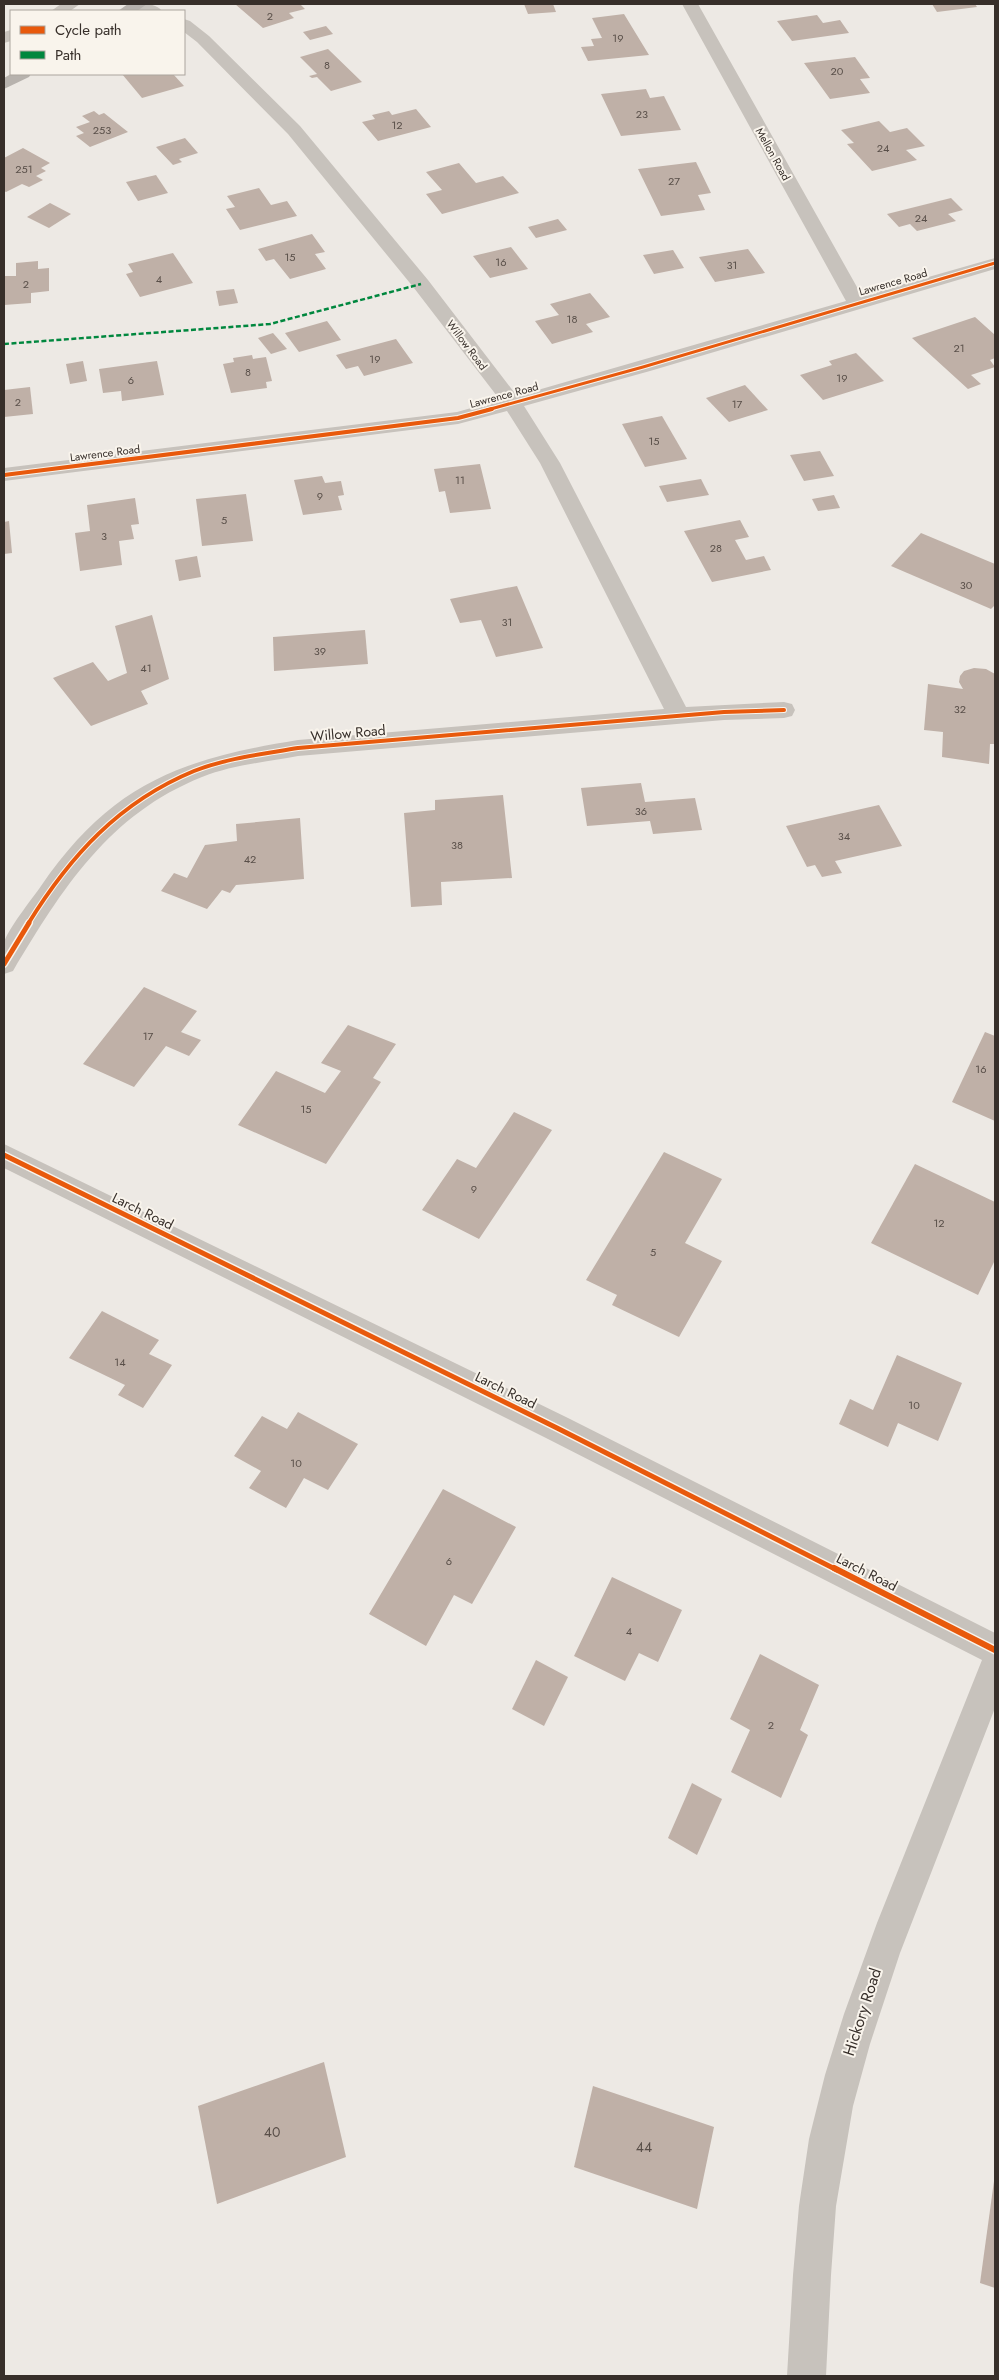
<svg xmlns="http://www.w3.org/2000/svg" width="999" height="2380" font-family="Jost,sans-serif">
	<rect width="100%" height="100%" fill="#ede9e4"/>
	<g fill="#bfb0a7">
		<polygon points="235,4 300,4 305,9 289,13 294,18 263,28"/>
		<polygon points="524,4 553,4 556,12 528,14"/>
		<polygon points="932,4 975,4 977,7 937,12"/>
		<polygon points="624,14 649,55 588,61 581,47 594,46 591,39 602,38 592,18"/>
		<polygon points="817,15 823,23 840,20 849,33 792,41 777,21"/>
		<polygon points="326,26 333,34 310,40 303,32"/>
		<polygon points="328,49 362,82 331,91 317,77 312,78 309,76 317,74 300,57"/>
		<polygon points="855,57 870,78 860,79 870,93 830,99 804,63"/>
		<polygon points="122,74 173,74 184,86 142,98"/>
		<polygon points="646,89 650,98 664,96 681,130 621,136 601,94"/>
		<polygon points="416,109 431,127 378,141 362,122 375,119 372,115 389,111 392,115"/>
		<polygon points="94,111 99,115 104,113 128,132 90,147 76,136 84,133 76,127 90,122 82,116"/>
		<polygon points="879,121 890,132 907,128 925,146 906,150 917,160 872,171 847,144 854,143 841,130"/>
		<polygon points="185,138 198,153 179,159 182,162 173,165 156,147"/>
		<polygon points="23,148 50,163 41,168 46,171 36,176 43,180 29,187 22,184 6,192 4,191 4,158"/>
		<polygon points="696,162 711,193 698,195 705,210 661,216 638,169"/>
		<polygon points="459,163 476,183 503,176 519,193 442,214 426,194 442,190 426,172"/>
		<polygon points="156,175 168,193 138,201 126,182"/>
		<polygon points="259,188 271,205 287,201 297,216 240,230 226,209 235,207 227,196"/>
		<polygon points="951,198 963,210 948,214 956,221 917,231 910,224 899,227 887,214"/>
		<polygon points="50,203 71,214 49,228 27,217"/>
		<polygon points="558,219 567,230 536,238 528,227"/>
		<polygon points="312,234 325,252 315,254 326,269 290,279 274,259 266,261 258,249"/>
		<polygon points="511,247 528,269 490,278 473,256"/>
		<polygon points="748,249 765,273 715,282 699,257"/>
		<polygon points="673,250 684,268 654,274 643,255"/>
		<polygon points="173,253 193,283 140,297 126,274 133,272 128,264"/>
		<polygon points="38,261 38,269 49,268 49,291 31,293 31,303 4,305 4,276 16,276 16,263"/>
		<polygon points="234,289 238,303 219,306 216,291"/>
		<polygon points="590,293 610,317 586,324 593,332 552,344 535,321 559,315 550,304"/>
		<polygon points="975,317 995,335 995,358 990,360 995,367 971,375 981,384 968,389 912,338"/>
		<polygon points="327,321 341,340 299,352 285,333"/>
		<polygon points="273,333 287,349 271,354 258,338"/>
		<polygon points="396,339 413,363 364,376 358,366 346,369 336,355"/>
		<polygon points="856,353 884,381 823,400 800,375 832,365 829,361"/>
		<polygon points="252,355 253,359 266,357 272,381 266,382 267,388 231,393 223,364 234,362 233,358"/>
		<polygon points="83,361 87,381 70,384 66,364"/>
		<polygon points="157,361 164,395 122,401 121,391 103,393 99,369"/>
		<polygon points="745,385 768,410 729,422 706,398"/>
		<polygon points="30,387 33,414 4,417 4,390"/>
		<polygon points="662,416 687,459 645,467 622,424"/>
		<polygon points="820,451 834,476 804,481 790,455"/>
		<polygon points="480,464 491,509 450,513 445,491 439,492 434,469"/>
		<polygon points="322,476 325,483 341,481 344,495 338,496 342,510 303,515 294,480"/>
		<polygon points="701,479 709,495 667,502 659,486"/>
		<polygon points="246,494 253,541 202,546 196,499"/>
		<polygon points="834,495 840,508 818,511 812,499"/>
		<polygon points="135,498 139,524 131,525 134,539 119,541 122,565 80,571 75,533 90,531 87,505"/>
		<polygon points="740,520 749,537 735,540 746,560 764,556 771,570 712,582 684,531"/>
		<polygon points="9,521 12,553 4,554 4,522"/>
		<polygon points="921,533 995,564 995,605 991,609 891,566"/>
		<polygon points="197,556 201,577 179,581 175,560"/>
		<polygon points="517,586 543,648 496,657 481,620 460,623 450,599"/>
		<polygon points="152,615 169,679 141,691 148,704 91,726 53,678 93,662 108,681 127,673 115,626"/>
		<polygon points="365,630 368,664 274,671 273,637"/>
		<polygon points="974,668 986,669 995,674 995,744 990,744 989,764 942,757 943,732 924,730 928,684 963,689 959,682 960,676 964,671"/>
		<polygon points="641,783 645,802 695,798 702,830 653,834 650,821 587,826 581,788"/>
		<polygon points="503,795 512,878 441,882 442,905 411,907 404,813 435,810 435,800"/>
		<polygon points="879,805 902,846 835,861 842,873 822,877 815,865 807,867 786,826"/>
		<polygon points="300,818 304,879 236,885 230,893 222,890 207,909 161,891 174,873 187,878 205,845 237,841 236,824"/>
		<polygon points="144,987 197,1011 181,1032 201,1040 189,1056 166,1046 134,1087 83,1064"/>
		<polygon points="348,1025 396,1044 373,1078 381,1082 326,1164 238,1125 276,1071 325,1093 341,1071 321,1063"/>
		<polygon points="985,1032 995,1036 995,1121 952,1102"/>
		<polygon points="514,1112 552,1130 479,1239 422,1210 457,1159 476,1168"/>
		<polygon points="664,1152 722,1179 685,1243 722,1261 679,1337 612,1305 617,1295 586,1280"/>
		<polygon points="915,1164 995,1202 995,1260 978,1295 871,1243"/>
		<polygon points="102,1311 159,1340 149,1354 172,1365 143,1408 118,1395 125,1385 69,1358"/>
		<polygon points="897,1355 962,1383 938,1441 898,1423 888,1447 839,1424 850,1399 873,1410"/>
		<polygon points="298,1412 358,1444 328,1490 304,1478 286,1508 249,1488 261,1471 234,1456 262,1416 287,1429"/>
		<polygon points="443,1489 516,1527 472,1604 454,1595 426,1646 369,1614"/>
		<polygon points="612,1577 682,1610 658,1662 639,1653 625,1681 574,1656"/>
		<polygon points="760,1654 819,1685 800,1730 808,1735 781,1798 731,1772 750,1730 730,1719"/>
		<polygon points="536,1660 568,1677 544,1726 512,1709"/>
		<polygon points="692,1783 722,1799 697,1855 668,1838"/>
		<polygon points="324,2062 346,2157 217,2204 198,2106"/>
		<polygon points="593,2086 714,2127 697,2209 574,2167"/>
		<polygon points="994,2181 995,2181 995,2288 980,2283"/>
	</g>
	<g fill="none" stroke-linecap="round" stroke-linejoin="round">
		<g fill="#c7c2bc" fill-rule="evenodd">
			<polygon points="61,4 80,4 70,11 51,11"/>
			<path d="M 130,4 C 140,4 155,2 162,11 L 140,11 L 131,8 Z"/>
			<path d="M 682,4 L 698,4 L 862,296 L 995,258 L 995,269 L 650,371 L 524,406 L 560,463 L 686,707 L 784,702 L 792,704 L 795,710 L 792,716 L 784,718 L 724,720 L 298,756 C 266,762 232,765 202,777 C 109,814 62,889 13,971 L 4,974 C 4,965 2,953 4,943 C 7,930 32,899 41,886 C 111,784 180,759 298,740 L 664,709 L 540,463 L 507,411 L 458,424 L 4,481 L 4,468 L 457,412 L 500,400 L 414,288 L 288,134 L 197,42 L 184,32 L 184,19 L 190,21 L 209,36 L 300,126 L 428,280 L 517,396 L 846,301 Z"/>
			<polygon points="11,30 11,41 4,43 4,32"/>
			<polygon points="4,1144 568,1418 995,1633 995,1708 900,1953 870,2044 853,2106 836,2206 831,2275 826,2376 787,2376 793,2275 799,2206 809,2139 825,2075 844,2014 877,1923 982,1660 546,1438 4,1168"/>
		</g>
		<g fill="#b7b2ad" fill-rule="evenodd">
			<polygon points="128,4 147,4 137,11 118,11"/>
			<polygon points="11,74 31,74 29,77 4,89 4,78"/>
		</g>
		<polyline stroke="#00873e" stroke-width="2.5" stroke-dasharray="5 2.5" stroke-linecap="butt" points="4,344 270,324 421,284"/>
		<g stroke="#f9f4ec" stroke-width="5">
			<polyline id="cycleway-far3" points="487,410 643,367 995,263"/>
		</g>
		<g stroke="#f9f4ec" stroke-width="6">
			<g id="cycleway-far2">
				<polyline points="4,475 458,418 492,409"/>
				<path d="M 28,924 C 70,856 119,802 194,771 C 227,758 263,754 298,748 L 724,712 L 784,710"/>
			</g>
		</g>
		<g stroke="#f9f4ec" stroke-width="8">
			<g id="cycleway-far1">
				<polyline points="4,964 29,923"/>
				<polyline points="4,1155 557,1428 837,1570"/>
			</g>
		</g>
		<g stroke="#f9f4ec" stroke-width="9">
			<polyline id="cycleway" points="834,1568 995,1650"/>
		</g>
		<use href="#cycleway-far3" stroke="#e8590c" stroke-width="3"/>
		<use href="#cycleway-far2" stroke="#e8590c" stroke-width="4"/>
		<use href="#cycleway-far1" stroke="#e8590c" stroke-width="5"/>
		<use href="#cycleway" stroke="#e8590c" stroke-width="6"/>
	</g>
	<g text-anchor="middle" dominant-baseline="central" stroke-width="4" stroke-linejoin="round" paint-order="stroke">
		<g font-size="11" fill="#594f49">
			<text x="270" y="16">2</text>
			<text x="618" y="38">19</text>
			<text x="327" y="65">8</text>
			<text x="837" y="71">20</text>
			<text x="642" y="114">23</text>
			<text x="397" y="125">12</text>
			<text x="102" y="130">253</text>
			<text x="883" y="148">24</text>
			<text x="24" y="169">251</text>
			<text x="674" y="181">27</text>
			<text x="921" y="218">24</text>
			<text x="290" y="257">15</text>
			<text x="501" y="262">16</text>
			<text x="732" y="265">31</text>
			<text x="159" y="279">4</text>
			<text x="26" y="284">2</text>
			<text x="572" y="319">18</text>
			<text x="959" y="348">21</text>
			<text x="375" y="359">19</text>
			<text x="248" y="372">8</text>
			<text x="842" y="378">19</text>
			<text x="131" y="380">6</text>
			<text x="18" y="402">2</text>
			<text x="737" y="404">17</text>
			<text x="654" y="441">15</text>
			<text x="460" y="480">11</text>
			<text x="320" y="496">9</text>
			<text x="224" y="520">5</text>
			<text x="104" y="536">3</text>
			<text x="716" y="548">28</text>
			<text x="966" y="585">30</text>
			<text x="507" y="622">31</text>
			<text x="320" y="651">39</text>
			<text x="146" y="668">41</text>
			<text x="960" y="709">32</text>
			<text x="641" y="811">36</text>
			<text x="844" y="836">34</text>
			<text x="457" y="845">38</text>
			<text x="250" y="859">42</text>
			<text x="148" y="1036">17</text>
			<text x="981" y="1069">16</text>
			<text x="306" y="1109">15</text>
			<text x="474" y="1189">9</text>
			<text x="939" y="1223">12</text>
			<text x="653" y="1252">5</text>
			<text x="120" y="1362">14</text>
			<text x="914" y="1405">10</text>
			<text x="296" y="1463">10</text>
			<text x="449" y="1561">6</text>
			<text x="629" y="1631">4</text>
			<text x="771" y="1725">2</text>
		</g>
		<g font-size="11" fill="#372f2a" stroke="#f9f4ec">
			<text transform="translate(773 154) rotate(61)">Mellon Road</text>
			<text transform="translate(893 282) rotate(-16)">Lawrence Road</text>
			<text transform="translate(467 345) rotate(53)">Willow Road</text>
			<text transform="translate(504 395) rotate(-15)">Lawrence Road</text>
			<text transform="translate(105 453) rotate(-7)">Lawrence Road</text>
		</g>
		<g font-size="14" fill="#372f2a" stroke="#f9f4ec">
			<text transform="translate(348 733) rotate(-5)">Willow Road</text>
			<text transform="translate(143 1211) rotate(26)">Larch Road</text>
			<text transform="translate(506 1390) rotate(26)">Larch Road</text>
			<text transform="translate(867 1572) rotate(27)">Larch Road</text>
		</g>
		<g font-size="14" fill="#594f49">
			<text x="272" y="2132">40</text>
			<text x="644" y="2147">44</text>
		</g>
		<g font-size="16" fill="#372f2a" stroke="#f9f4ec">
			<text transform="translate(862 2012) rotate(-72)">Hickory Road</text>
		</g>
	</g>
	<rect width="999" height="2380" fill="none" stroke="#372f2a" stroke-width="10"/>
	<rect x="10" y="10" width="175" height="65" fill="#f9f4ec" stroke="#aba59e"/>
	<rect x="20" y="26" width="25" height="8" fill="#e8590c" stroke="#aba59e"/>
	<text x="55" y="35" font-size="15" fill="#372f2a">Cycle path</text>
	<rect x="20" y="51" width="25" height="8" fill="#00873e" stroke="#aba59e"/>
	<text x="55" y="60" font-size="15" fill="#372f2a">Path</text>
</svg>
